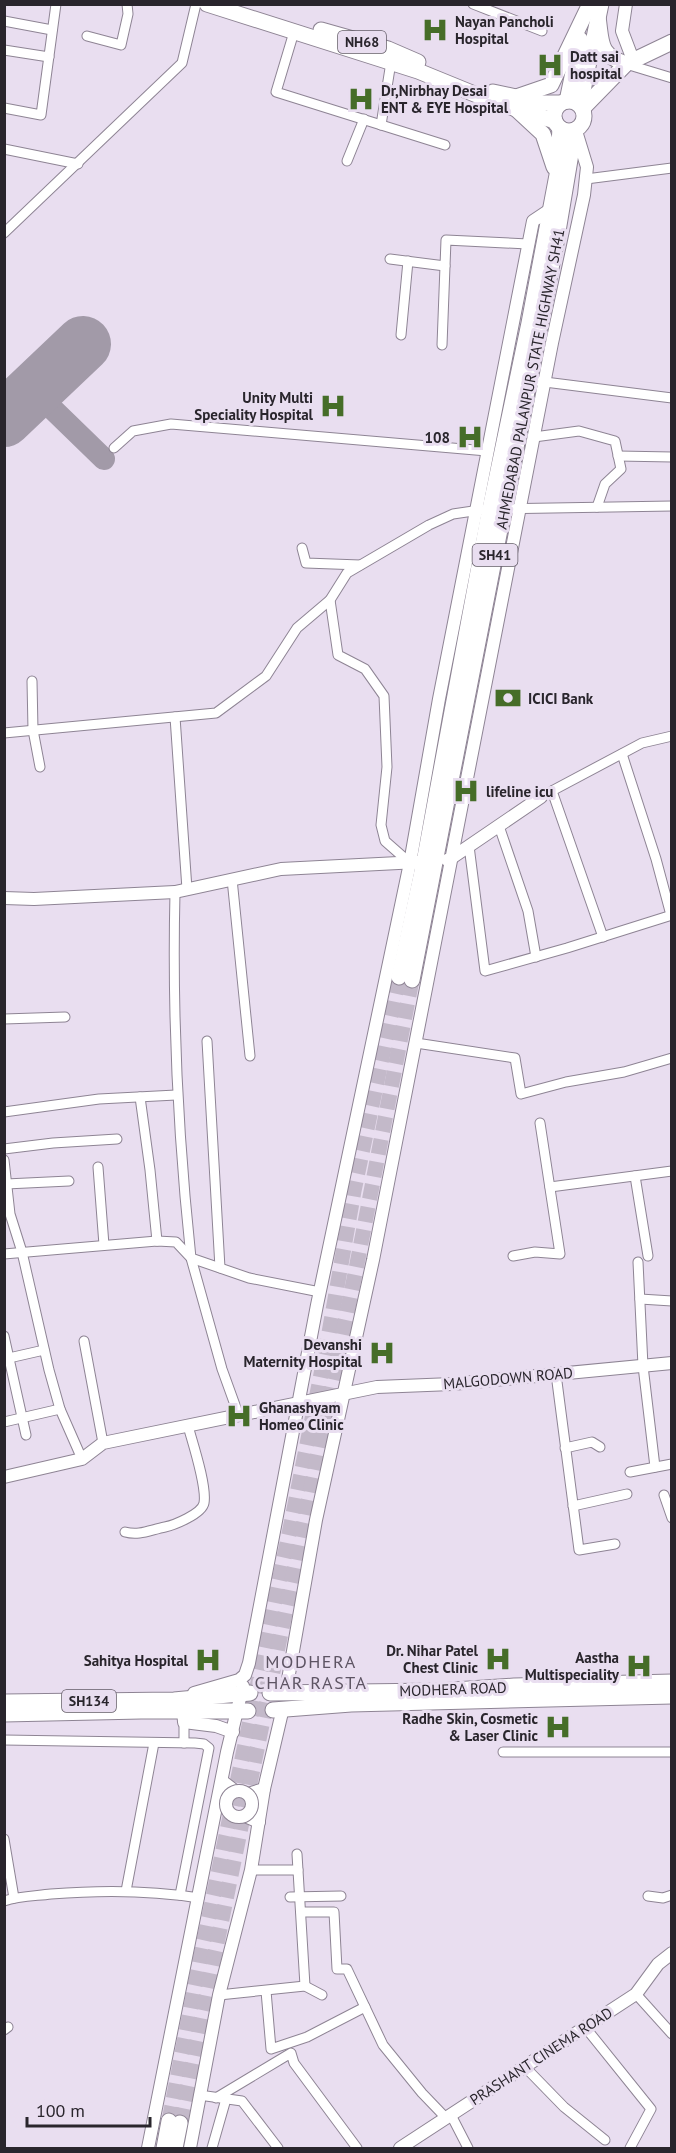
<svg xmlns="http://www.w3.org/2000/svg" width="676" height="2153" font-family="'PT Sans',sans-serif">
	<rect width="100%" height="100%" fill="#e9def0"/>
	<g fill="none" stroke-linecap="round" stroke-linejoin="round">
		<polyline stroke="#a29aa8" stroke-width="22" points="34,391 104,459"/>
		<polyline stroke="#a29aa8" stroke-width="56" points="4,419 83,344"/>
		<g stroke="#c3b9c9" stroke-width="15" stroke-dasharray="15 8" stroke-linecap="butt">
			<polyline points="169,2121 200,1960 290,1529 327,1344 354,1191 399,977"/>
			<polyline points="180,2123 356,1269 412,980"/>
		</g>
		<g stroke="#8e8494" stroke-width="11">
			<g id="minor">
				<polyline points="473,4 542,31"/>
				<polyline points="4,21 52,30"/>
				<polyline points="294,32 276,92 445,145"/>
				<polyline points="87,36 121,45 128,14 127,4"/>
				<polyline points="4,50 49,57"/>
				<polyline points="626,64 672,78"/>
				<polyline points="4,108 41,115 56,4"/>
				<polyline points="381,125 391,62"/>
				<polyline points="4,149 78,164"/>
				<polyline points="347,161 364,119"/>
				<polyline points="586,179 672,168"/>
				<polyline points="4,233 182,63 196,4"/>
				<polyline points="390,259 445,266 446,240 528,244"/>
				<polyline points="401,335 408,261"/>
				<polyline points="442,345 445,266"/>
				<polyline points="529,380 672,398"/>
				<polyline points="534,437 579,431 615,441 621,469 605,484 597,507"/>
				<polyline points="114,448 133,431 171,424 487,451"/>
				<polyline points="618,456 672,457"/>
				<polyline points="500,509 672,506"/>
				<polyline points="302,548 306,563 360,565"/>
				<polyline points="330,600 338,655 365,669 384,696 387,767 381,825 385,841 410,863"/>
				<polyline points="32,681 33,730 40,767"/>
				<polyline points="175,717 187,889"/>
				<polyline points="4,733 216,713 266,676 297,628 330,600 347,573 429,525 453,514 480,510"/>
				<polyline points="622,754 656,859 671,915"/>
				<polyline points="552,791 603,937"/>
				<polyline points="548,793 642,743 672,736"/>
				<polyline points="499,826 528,911 536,957"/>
				<polyline points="469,846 485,971 567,948 672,915"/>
				<polyline points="232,879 250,1056"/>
				<path d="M 175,892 C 172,1015 178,1136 191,1258 L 249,1278 L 320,1292"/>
				<polyline points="4,1019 65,1017"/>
				<polyline points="207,1041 220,1268"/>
				<polyline points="416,1043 515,1058 521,1094 566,1082 624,1072 672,1058"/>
				<polyline points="140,1097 150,1170 157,1241"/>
				<polyline points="4,1112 99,1099 176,1095"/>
				<polyline points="4,1149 53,1143 117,1139"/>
				<polyline points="4,1160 10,1214 22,1252 49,1370 60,1409 82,1459"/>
				<polyline points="98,1167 104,1245"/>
				<polyline points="635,1176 648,1256"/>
				<polyline points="6,1184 69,1181"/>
				<polyline points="550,1187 672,1171"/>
				<polyline points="4,1254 157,1241 176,1242 191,1258 222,1369 239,1416"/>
				<polyline points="513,1256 535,1252 560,1254 540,1123"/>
				<polyline points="638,1262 643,1366 655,1467"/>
				<polyline points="640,1299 672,1301"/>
				<polyline points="4,1336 26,1435"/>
				<polyline points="84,1341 103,1443"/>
				<polyline points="9,1358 44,1350"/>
				<polyline points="556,1374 579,1550 615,1544"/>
				<polyline points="4,1422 60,1409"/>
				<polyline points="565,1448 592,1442 600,1447"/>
				<polyline points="630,1472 672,1464"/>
				<polyline points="664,1495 672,1518"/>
				<polyline points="573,1506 627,1494"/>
				<path d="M 125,1532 C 139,1536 150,1530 165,1527 C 174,1525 202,1514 204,1503 C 207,1486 193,1444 188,1426"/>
				<polyline points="4,1740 195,1743 204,1744 209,1748 180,1895"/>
				<polyline points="184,1743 184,1722"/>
				<polyline points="503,1752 672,1752"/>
				<polyline points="4,1839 14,1898"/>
				<polyline points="297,1854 305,1986"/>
				<polyline points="251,1870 298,1870"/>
				<polyline points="126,1891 154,1743"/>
				<polyline points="648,1896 663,1898 672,1895"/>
				<polyline points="290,1897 341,1896"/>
				<path d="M 4,1901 C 19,1896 35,1896 51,1894 C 100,1890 150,1890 199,1898"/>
				<polyline points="301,1912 334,1912 337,1969 347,1969 383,2045 422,2093 446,2118"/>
				<polyline points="266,1991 271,2049 307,2037 365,2007"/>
				<polyline points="636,1994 672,2034"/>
				<polyline points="219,1995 305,1986 322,1995"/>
				<polyline points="585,2027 651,2109 630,2148"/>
				<polyline points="4,2030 8,2027"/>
				<polyline points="525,2067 564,2107 605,2140"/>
				<polyline points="199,2095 242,2101 278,2148"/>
				<polyline points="216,2098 291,2053 294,2063 357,2148"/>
				<polyline points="451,2115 468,2148"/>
				<polyline points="212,2148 226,2099"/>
			</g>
		</g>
		<g stroke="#8e8494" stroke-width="14">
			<g id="tertiary">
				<polyline points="626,4 622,31 633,60"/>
				<polyline points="447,860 450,859 541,797"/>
				<polyline points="4,898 34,899 175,892 281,869 418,862"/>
				<polyline points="4,1477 82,1459 103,1443 377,1387 452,1384 672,1363"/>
				<polyline points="286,1691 316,1520 373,1260 552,343 584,195 587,167 576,131"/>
				<polyline points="194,1693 239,1680 245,1675 249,1663 317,1305 410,863 439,699 533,221 551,209"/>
				<polyline points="183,1710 184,1722 216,1726 233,1732"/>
				<polyline points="222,1781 235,1791"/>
				<polyline points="248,1794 264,1789"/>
				<polyline points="245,1816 259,1822"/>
				<polyline points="148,2148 227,1752 243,1686"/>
				<polyline points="190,2148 219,1995 251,1870 264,1789 283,1708"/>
				<polyline points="400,2148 636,1994 658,1964 672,1953"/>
			</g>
		</g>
		<g stroke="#8e8494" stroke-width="17">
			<g id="primary">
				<path d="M 598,17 C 602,43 598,54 626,64"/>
				<polyline points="583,108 626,64 672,42"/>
				<polyline points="516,109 543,134 554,167"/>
				<polyline points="399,977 424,862 487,523 529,323 557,175 560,128"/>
				<polyline points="412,980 556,243 575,130"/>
				<polyline points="270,1693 439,1691 514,1686 672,1682"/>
				<polyline points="4,1702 174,1700 250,1693"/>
				<polyline points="273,1710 351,1704 672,1696"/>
				<polyline points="4,1714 141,1711 248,1711"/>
				<polyline points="164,2148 169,2121"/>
				<polyline points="175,2148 180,2123"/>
			</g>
		</g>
		<g stroke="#8e8494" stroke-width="17">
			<g id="trunk">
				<polyline points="207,4 418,71 494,102 555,121"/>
				<polyline points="321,30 388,49 418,62"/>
				<polyline points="493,92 543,103 561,103"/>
				<polyline points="516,97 551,85 588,8"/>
				<circle cx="569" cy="116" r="15"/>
				<polyline points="567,101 580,39"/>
				<polyline points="580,105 601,4"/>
			</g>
		</g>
		<use href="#minor" stroke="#fff" stroke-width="9"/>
		<use href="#tertiary" stroke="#fff" stroke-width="12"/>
		<use href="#primary" stroke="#fff" stroke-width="15"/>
		<use href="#trunk" stroke="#fff" stroke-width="15"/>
		<g stroke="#8e8494" stroke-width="14" stroke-linecap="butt">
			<circle id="tertiary-bridge" cx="239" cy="1804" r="13"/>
		</g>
		<use href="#tertiary-bridge" stroke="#fff" stroke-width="12"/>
	</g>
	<defs>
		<g id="hospital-bare" transform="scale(2.07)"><path d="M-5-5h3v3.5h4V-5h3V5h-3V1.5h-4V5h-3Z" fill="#466d28" stroke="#e9def0" stroke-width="2.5" paint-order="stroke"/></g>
		<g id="bank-bare" transform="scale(2.07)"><path d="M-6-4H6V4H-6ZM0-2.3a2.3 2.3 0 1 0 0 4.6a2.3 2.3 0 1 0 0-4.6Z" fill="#466d28" stroke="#e9def0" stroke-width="2.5" paint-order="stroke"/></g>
	</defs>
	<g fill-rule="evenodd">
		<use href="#hospital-bare" x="435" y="30"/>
		<use href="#hospital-bare" x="550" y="65"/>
		<use href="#hospital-bare" x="361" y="99"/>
		<use href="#hospital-bare" x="333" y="406"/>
		<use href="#hospital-bare" x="470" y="437"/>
		<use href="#bank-bare" x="508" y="698"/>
		<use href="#hospital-bare" x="466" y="791"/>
		<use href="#hospital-bare" x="382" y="1353"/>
		<use href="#hospital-bare" x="239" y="1416"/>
		<use href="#hospital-bare" x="498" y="1659"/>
		<use href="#hospital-bare" x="208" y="1660"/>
		<use href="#hospital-bare" x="639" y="1666"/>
		<use href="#hospital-bare" x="558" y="1727"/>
	</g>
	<g text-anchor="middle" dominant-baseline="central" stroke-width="6" stroke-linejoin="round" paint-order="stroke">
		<g fill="#e9def0" stroke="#635c67" stroke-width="1.5">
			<rect x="338" y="31" width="48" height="22" rx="4.5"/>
			<rect x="472.5" y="544" width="45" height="22" rx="4.5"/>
			<rect x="62" y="1690" width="54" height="22" rx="4.5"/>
		</g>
		<g font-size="14" font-weight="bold" fill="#29252c">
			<text x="362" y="42">NH68</text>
			<text x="495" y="555">SH41</text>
			<text x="89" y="1701">SH134</text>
		</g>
		<g font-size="15" font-weight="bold" fill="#29252c" stroke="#e9def0" text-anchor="end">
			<text x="455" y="21" text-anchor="start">Nayan Pancholi<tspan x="455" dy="17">Hospital</tspan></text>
			<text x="570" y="56" text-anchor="start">Datt sai<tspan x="570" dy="17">hospital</tspan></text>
			<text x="381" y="90" text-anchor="start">Dr,Nirbhay Desai<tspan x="381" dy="17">ENT &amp; EYE Hospital</tspan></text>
			<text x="313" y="397">Unity Multi<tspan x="313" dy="17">Speciality Hospital</tspan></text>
			<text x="450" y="437">108</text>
			<text x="528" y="698" text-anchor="start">ICICI Bank</text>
			<text x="486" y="791" text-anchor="start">lifeline icu</text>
			<text x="362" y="1344">Devanshi<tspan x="362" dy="17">Maternity Hospital</tspan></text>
			<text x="259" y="1407" text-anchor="start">Ghanashyam<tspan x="259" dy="17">Homeo Clinic</tspan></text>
			<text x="478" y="1650">Dr. Nihar Patel<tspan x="478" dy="17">Chest Clinic</tspan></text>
			<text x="619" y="1657">Aastha<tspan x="619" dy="17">Multispeciality</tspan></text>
			<text x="188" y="1660">Sahitya Hospital</text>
			<text x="538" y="1718">Radhe Skin, Cosmetic<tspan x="538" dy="17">&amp; Laser Clinic</tspan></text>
		</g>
		<g font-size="15" fill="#29252c" stroke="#e9def0">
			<text transform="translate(530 379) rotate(-79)">AHMEDABAD PALANPUR STATE HIGHWAY SH41</text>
			<text transform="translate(508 1378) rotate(-5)">MALGODOWN ROAD</text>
			<text transform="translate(453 1689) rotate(-2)">MODHERA ROAD</text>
			<text transform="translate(541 2056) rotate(-33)">PRASHANT CINEMA ROAD</text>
		</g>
		<g font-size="18" letter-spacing="1.5" fill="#5d5463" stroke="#e9def0">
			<text x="311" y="1661">MODHERA<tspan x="311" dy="21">CHAR RASTA</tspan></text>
		</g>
	</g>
	<rect width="676" height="2153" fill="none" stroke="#29252c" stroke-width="12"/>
	<path d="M27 2117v9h123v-9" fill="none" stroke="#29252c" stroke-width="3"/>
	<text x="36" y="2117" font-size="18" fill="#29252c" stroke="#e9def0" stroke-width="4.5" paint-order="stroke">100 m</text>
</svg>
